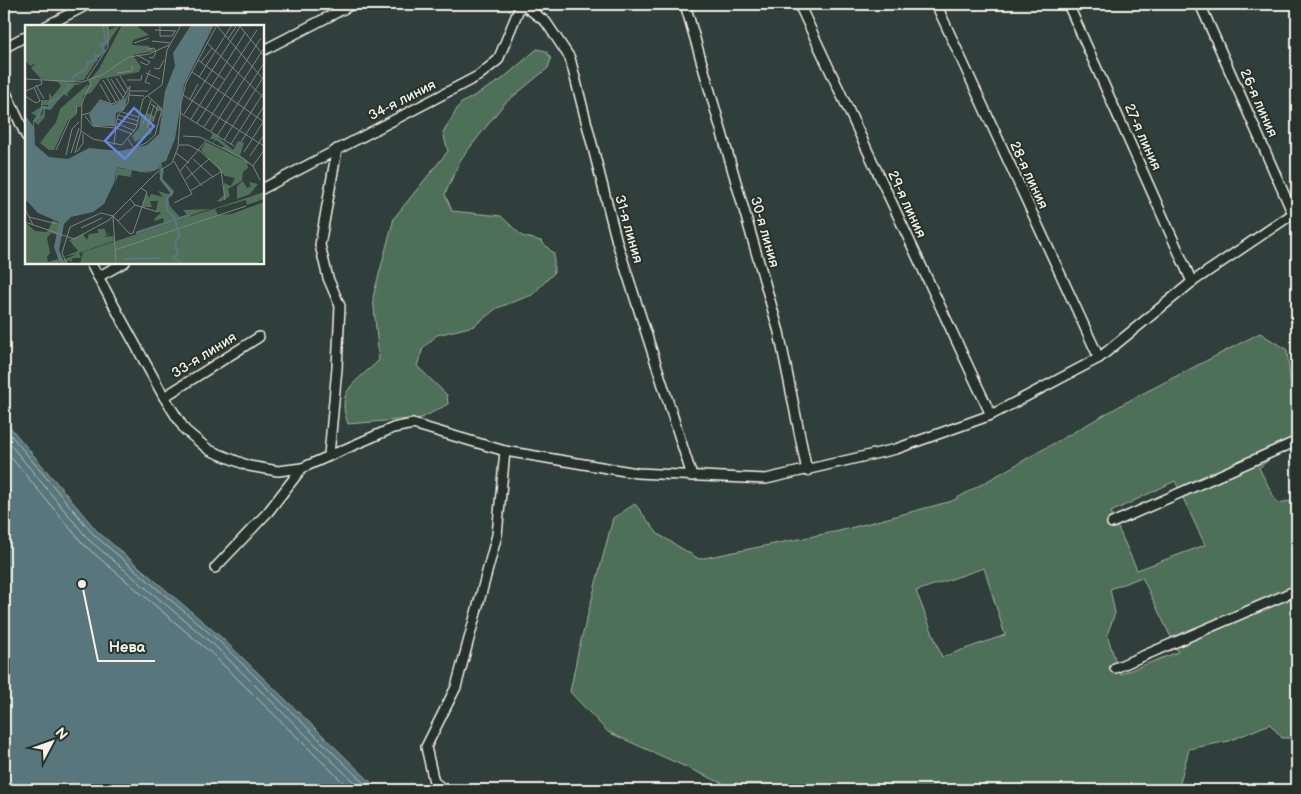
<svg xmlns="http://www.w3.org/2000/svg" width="1301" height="794" font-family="'Balsamiq Sans',sans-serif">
	<rect width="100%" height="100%" fill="#303e3c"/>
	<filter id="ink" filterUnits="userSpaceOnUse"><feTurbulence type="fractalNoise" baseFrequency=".02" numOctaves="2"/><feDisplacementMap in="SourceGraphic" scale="10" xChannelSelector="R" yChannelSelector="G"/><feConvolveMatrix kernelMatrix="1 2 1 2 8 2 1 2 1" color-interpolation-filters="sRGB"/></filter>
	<g filter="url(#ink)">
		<g fill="#507059" stroke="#a2b0a0" fill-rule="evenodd">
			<path d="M 537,49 L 546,51 L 551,59 L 548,68 L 504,104 L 461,159 L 445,194 L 452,211 L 501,216 L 522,236 L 541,241 L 554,254 L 554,273 L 532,295 L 497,308 L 474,326 L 437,335 L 423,348 L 417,366 L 447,395 L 448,404 L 422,418 L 348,424 C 335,389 356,383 379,360 L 373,297 L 394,218 L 448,151 L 443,133 L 460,104 L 501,80 Z"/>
			<path d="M 1260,333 L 1287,350 L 1296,437 L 1259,468 L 1277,503 L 1297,500 L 1297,738 L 1282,738 L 1270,724 L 1229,741 L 1189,749 L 1178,790 L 734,790 L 726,785 L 608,732 L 570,692 L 578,652 L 613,518 L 635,504 L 658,534 L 699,559 L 839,531 L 952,501 L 1132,399 ZM 1175,481 L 1205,545 L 1137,570 L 1111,512 ZM 984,568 L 1005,635 L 942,657 L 916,591 ZM 1142,577 L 1178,652 L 1120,674 L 1107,635 L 1115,613 L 1110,589 Z"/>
		</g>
		<polygon fill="#59767b" stroke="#97a7a7" points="4,420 97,531 222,638 379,790 4,790"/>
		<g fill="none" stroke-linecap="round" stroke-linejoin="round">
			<g stroke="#b6c0bc" stroke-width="1">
				<polyline points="4,427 94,535 219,641 371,790"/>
				<polyline points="4,437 89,540 215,646 362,790"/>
				<polyline points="4,449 84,545 210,652 351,790"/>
			</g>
			<polyline stroke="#aebab7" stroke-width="1" stroke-dasharray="6 5" stroke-linecap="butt" points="4,775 21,790"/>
			<g stroke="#f4f1e8" stroke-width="12">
				<g id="street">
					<polyline points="522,4 546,22 570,58 617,242 692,476"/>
					<polyline points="685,4 779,332 807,471"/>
					<polyline points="799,4 991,415"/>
					<polyline points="936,4 1099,358"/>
					<polyline points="1068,4 1192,282"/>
					<polyline points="1200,4 1293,214"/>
					<polyline points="46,26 89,4"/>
					<polyline points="4,48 26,36"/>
					<polyline points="262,51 353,4"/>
					<polyline points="4,88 26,136"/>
					<polyline points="262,189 478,76 498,60 521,4"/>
					<polyline points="90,262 164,397 185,430 209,450 249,466 278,471 302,468 393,428 413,424 505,451 637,473 766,479 896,449 991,415 1099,358 1192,282 1297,211"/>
					<polyline points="98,277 125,262"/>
					<polyline points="164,397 259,337"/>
					<polyline points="329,455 337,368 340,306 328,278 320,245 337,149"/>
					<polyline points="1112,523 1297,441"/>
					<polyline points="215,568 268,512 302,468"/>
					<polyline points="1115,668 1297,590"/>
					<polyline points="445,790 434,782 426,747 456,687 497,535 505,451"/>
				</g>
			</g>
			<use href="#street" stroke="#26332d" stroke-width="9"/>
		</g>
	</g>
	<g text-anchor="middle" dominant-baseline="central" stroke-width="4" stroke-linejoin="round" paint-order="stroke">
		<g font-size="14" fill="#f4f1e8" stroke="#26332d">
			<text transform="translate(402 100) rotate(-27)">34-я линия</text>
			<text transform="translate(1259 103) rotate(66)">26-я линия</text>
			<text transform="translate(1143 137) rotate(66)">27-я линия</text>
			<text transform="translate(1029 175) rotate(65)">28-я линия</text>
			<text transform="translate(907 204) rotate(65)">29-я линия</text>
			<text transform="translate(629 229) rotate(74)">31-я линия</text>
			<text transform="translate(765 232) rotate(74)">30-я линия</text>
			<text transform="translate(204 355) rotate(-32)">33-я линия</text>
		</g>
	</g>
	<g transform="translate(25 25)">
		<rect width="239" height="239" fill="#303e3c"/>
		<path d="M 0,0 L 83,0 L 84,5 L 94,1 L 59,55 L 42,57 L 58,59 L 50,60 L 42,69 L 44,72 L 38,69 L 26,85 L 20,84 L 20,92 L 13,100 L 9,96 L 18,88 L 18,82 L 24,83 L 26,80 L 17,80 L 13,92 L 6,88 L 16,82 L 16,75 L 24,75 L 24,68 L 27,72 L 36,61 L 33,57 L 16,54 L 6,43 L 11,38 L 5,41 L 0,35 ZM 97,0 L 115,0 L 113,2 L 124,10 L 108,15 L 107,20 L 123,21 L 130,26 L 108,30 L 116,42 L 114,47 L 76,54 L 66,68 L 59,70 L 56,80 L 52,80 L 51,88 L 43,95 L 29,125 L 24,125 L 15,118 L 31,97 L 35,84 L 63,59 L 62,64 L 65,58 L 63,57 L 74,44 ZM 132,80 L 136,83 L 136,86 L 132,86 L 125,102 L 127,108 L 110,117 L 107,111 L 114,103 L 116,91 L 121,95 L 119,90 L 124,88 L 130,92 ZM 188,108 L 208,125 L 213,116 L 219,118 L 215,130 L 228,140 L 197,123 L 199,121 L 191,115 L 188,118 L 190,114 L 185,114 ZM 181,117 L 222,137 L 223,143 L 218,147 L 217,156 L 203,164 L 205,171 L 195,177 L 192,176 L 199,170 L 199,158 L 206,161 L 210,153 L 200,151 L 176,125 ZM 92,139 L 94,143 L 123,147 L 135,140 L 137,143 L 122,148 L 107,145 L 106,152 L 93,150 L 90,159 ZM 139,145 L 137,153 L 149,166 L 147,171 L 143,173 L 145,181 L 155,192 L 162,190 L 158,185 L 185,184 L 110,209 L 139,198 L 138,193 L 130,196 L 129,194 L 136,188 L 131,186 L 133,176 L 125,176 L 127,182 L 117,182 L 122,168 L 124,173 L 126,169 L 138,172 L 133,166 L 146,170 L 134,148 ZM 218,156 L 222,163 L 226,161 L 224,157 L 233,159 L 225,169 L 212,174 L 212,161 ZM 239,167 L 239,174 L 222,180 L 221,175 L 190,184 L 193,190 L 206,189 L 239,177 L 239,235 L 230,239 L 55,239 L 58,227 ZM 28,195 L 34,198 L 35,204 L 33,210 L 26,208 L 22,213 L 25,228 L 22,232 L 23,237 L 33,234 L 35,239 L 0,239 L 0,197 L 10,206 L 22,207 ZM 73,204 L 80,204 L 81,209 L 85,208 L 79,212 L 88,211 L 89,216 L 54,228 L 56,233 L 48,233 L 46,237 L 44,235 L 40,239 L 38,235 L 52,229 L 38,232 L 53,226 L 44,215 L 58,209 L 62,215 L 64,209 L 73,208 Z" fill="#507059"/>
		<path d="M 166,0 L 189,0 L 159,60 L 150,114 L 141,136 L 136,138 L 138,143 L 135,140 L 129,146 L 116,147 L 92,142 L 89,158 L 79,179 L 68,187 L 46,192 L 39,199 L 34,225 L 40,239 L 35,239 L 29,222 L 34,197 L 13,188 L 0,174 L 0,90 L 8,101 L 8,96 L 16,84 L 15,92 L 9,97 L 10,120 L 24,132 L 43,134 L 64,123 L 95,126 L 122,120 L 134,109 L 140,66 L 150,41 L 148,28 ZM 104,66 L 99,85 L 91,88 L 90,101 L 68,101 L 64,90 L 75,76 L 88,80 L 100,74 Z" fill="#59767b"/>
		<path fill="none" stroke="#59767b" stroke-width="2.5" d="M 46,57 L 49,51 L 60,45 L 63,37 L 71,35 L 70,30 L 74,31 L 79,25 L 76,19 L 81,18 L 78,0M 15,88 L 17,82 L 24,83 L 26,76 L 33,74 L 46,59M 0,137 L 9,150 L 24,158 L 38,160 L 52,156 L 88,135 L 126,127 L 134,120 L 141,102 L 149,61 L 173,0M 137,143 L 136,154 L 147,168 L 142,173 L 142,185 L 150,193 L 152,203M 153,204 L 154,211 L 150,218 L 153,229 L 148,232 L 157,239M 111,208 L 165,190M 98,234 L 136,233"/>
		<path fill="none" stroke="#7e8681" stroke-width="1" d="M 135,0 L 135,11 L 147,11 L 150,6M 214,0 L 239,31M 192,1 L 239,55M 130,5 L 151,6M 203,14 L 212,0M 127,16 L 145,18M 109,18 L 124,13M 182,18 L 239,73M 123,24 L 129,23 L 131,27 L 128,33 L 124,32M 112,30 L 125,37 L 122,40 L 115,37M 173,35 L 200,55M 176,37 L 187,23M 129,43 L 134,44 L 139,35M 125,45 L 120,57 L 125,59M 167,47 L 239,97M 92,48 L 107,46 L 107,41M 121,48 L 135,54M 95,51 L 103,64M 174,52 L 207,0M 82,53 L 95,76M 91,53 L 101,69M 0,54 L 57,57 L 77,50 L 104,32 L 124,29 L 144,20M 62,54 L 83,22 L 83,0M 86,54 L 99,74M 64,55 L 66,58 L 57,78 L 56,106 L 68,114 L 97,120 L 111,103 L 118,74 L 137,60 L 142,25 L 156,0M 78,55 L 91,77M 102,55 L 116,55 L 117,50M 75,59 L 85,77M 11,60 L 19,74M 1,66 L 17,59 L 16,55M 105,66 L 123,66M 104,70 L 119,71M 158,70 L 239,121M 0,71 L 11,78 L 15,76 L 9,62M 165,74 L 173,59M 126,79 L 132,83 L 128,97M 97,87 L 113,92M 155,88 L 209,121M 159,89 L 216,0M 56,90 L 65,88 L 75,75 L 87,79 L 97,75 L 105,61 L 103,78 L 93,90 L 90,103 L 68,101 L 60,91M 93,90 L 113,96M 92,94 L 112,100M 166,94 L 220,8M 91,98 L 110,106M 172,98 L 232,5M 118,99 L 126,75M 179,102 L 236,13M 91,103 L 107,109M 122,103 L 129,80M 186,106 L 239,23M 158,111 L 175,112 L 215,132 L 228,141 L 235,155M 192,111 L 239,38M 103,114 L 109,123 L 121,118 L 130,110 L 137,84 L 123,71M 199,115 L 239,51M 216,117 L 239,81M 206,119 L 239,67M 89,120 L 91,102M 154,120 L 164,120 L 175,126 L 196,145 L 200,175M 31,125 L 45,94 L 51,89 L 52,81 L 57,81M 52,127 L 58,118 L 58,109M 219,127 L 238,97M 46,128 L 54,103M 50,128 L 56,106M 151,128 L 164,138M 41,130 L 47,104 L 54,97M 225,131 L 239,110M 168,134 L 188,152M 149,136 L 167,169 L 149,178M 161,141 L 177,161M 228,141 L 239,125M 155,146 L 181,116M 161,154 L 184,134M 165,166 L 197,146M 105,174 L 110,180 L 133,187M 0,184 L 8,200M 88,191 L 91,239M 4,192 L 32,199M 93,196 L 110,180M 0,197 L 49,214 L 84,195 L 131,148 L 147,138 L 153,122 L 156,78 L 161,58 L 192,0M 56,203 L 77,193M 90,225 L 221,181M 42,239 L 37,228 L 45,202 L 76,188 L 88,191 L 105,209 L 108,208 L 122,167 L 116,163"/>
		<path fill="#6887de" fill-opacity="0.15" stroke="#6887de" stroke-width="2.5" d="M 109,83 L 129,101 L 100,134 L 80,116 Z"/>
		<rect width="239" height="239" fill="none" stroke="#f4f1e8" stroke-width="2.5"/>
	</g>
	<path fill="none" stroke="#f4f1e8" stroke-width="2" d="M82 584L98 661H155"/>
	<circle fill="#f4f1e8" stroke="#26332d" stroke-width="2" cx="82" cy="584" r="5"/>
	<g font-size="15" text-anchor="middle" font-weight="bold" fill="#f4f1e8" stroke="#26332d" stroke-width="4" stroke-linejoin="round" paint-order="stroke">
		<text x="127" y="652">Нева</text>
	</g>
	<rect width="1301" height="794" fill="none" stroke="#26332d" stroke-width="20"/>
	<rect x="10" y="10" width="1281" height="774" fill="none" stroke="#f4f1e8" stroke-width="2" filter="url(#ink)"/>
	<g transform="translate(52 742) rotate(49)" stroke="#26332d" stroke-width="4" paint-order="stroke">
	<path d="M0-4L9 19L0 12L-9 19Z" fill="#f4f1e8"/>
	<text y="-8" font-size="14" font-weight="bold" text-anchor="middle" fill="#f4f1e8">N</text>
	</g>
</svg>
